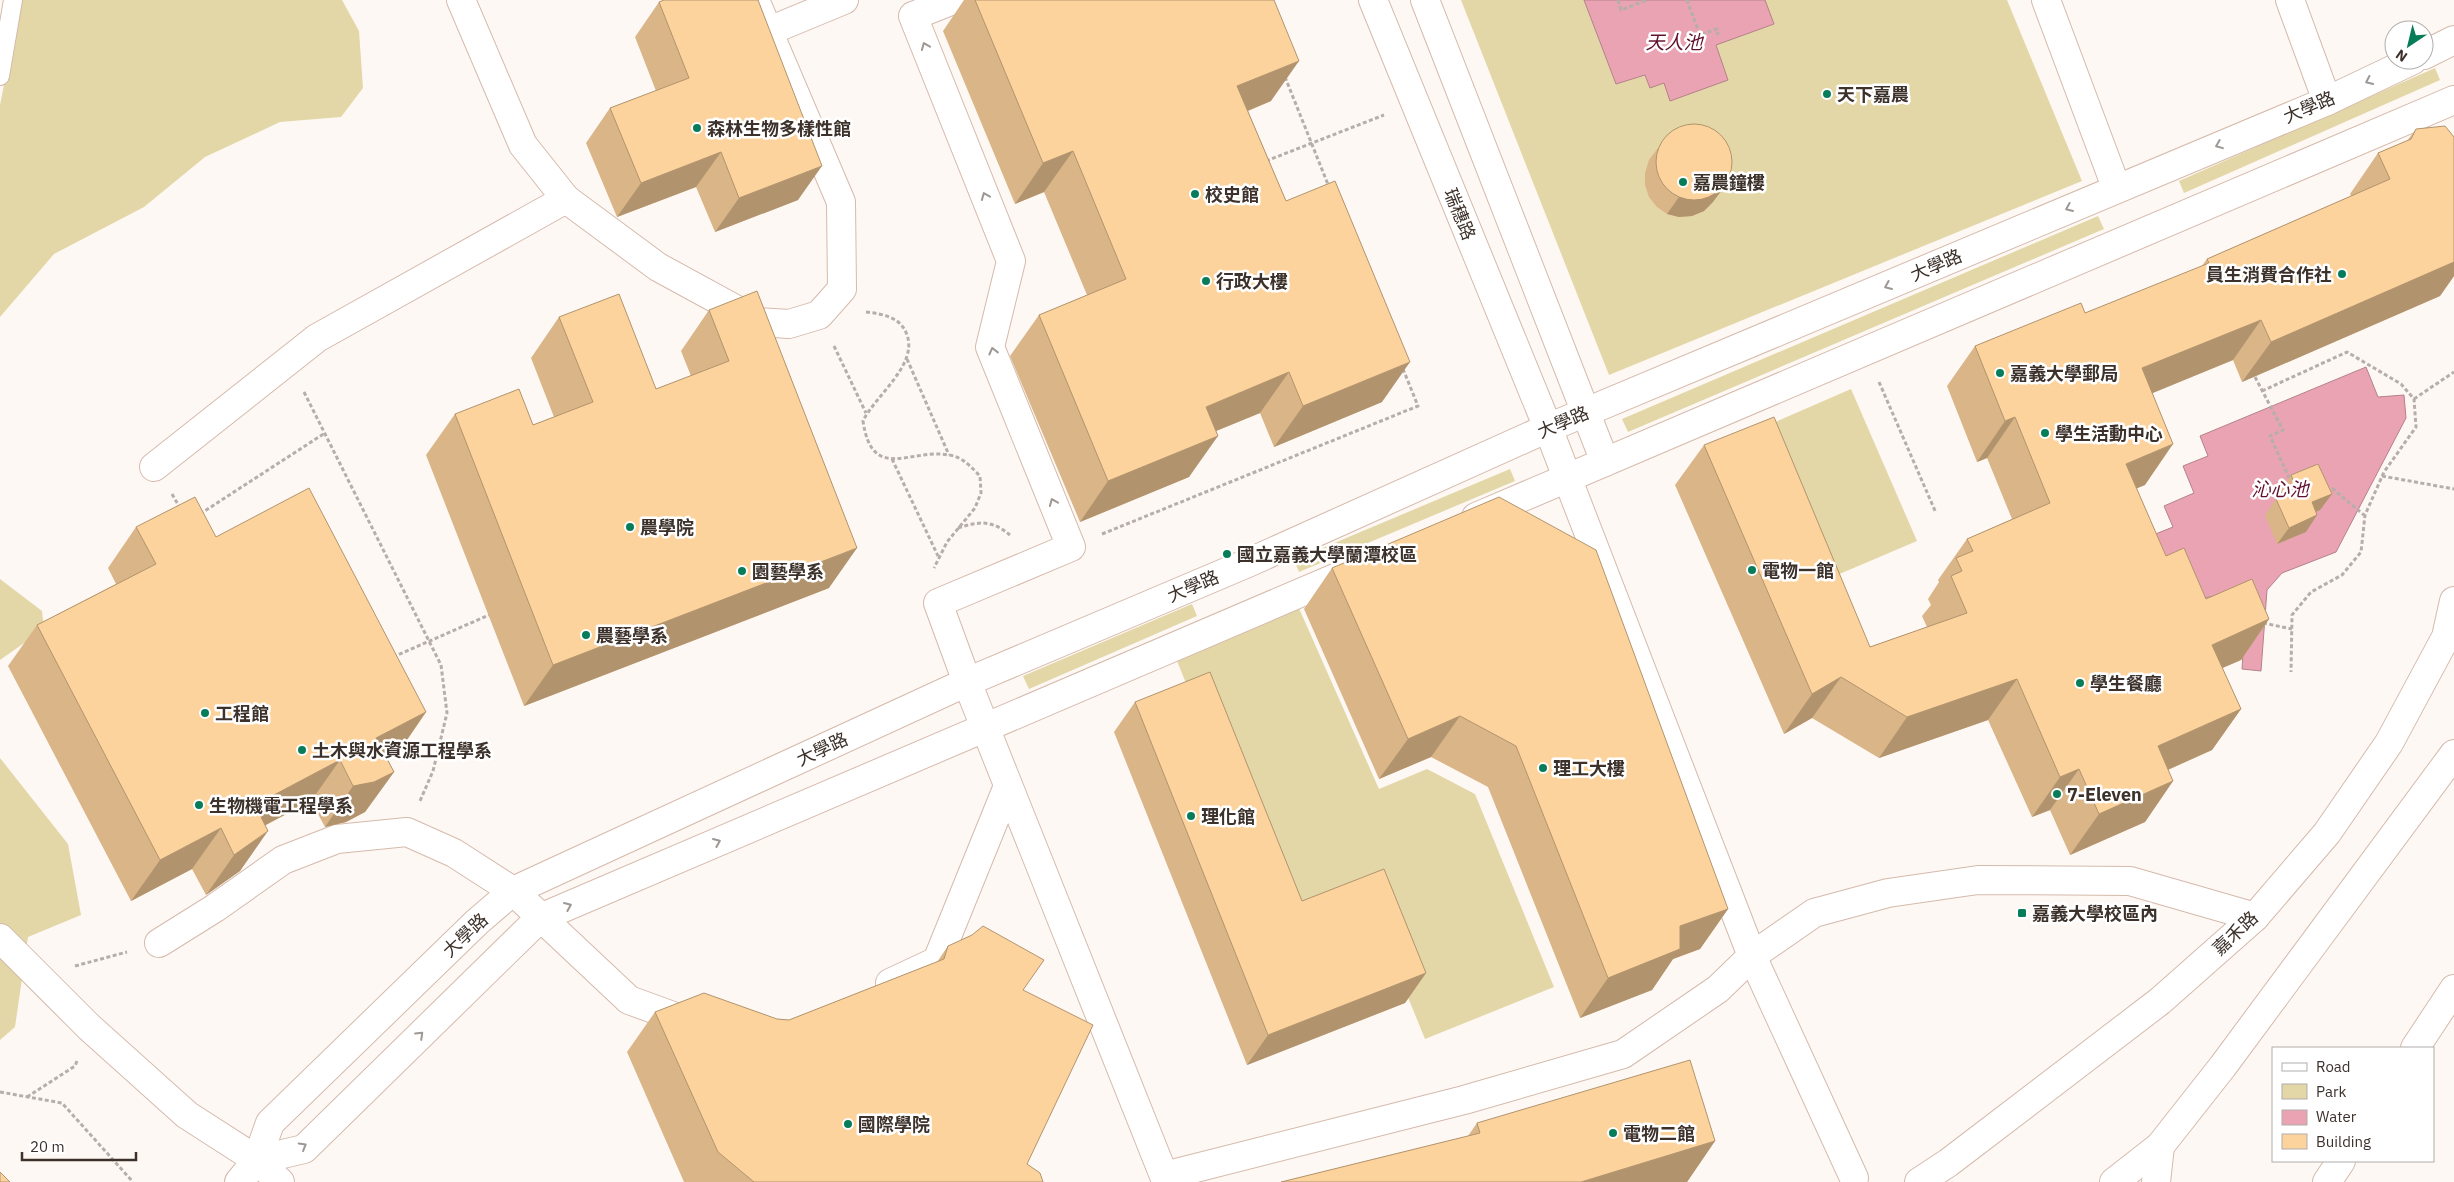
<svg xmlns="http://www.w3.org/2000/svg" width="2454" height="1182" font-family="'IBM Plex Sans','Noto Sans TC',sans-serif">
	<rect width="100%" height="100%" fill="#fef8f5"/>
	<g fill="#e3d7a7">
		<polygon points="15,0 342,0 359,31 363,88 341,117 280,122 205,157 144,207 54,254 0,317 0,105 15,30"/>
		<polygon points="1461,0 2007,0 2082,181 1609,375"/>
		<polygon points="2435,68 2440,80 2184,193 2179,181"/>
		<polygon points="2098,216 2104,229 1628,432 1622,419"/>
		<polygon points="1851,389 1917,541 1809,587 1743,436"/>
		<polygon points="1510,469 1515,481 1299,572 1294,560"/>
		<polygon points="0,579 42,611 44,629 0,660"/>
		<polygon points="1290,588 1379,789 1427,769 1475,794 1554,987 1425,1039 1365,892 1283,925 1169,641"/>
		<polygon points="1192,604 1197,616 1029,689 1023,676"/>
		<polygon points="0,758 68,844 81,915 28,937 15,1027 0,1040"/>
	</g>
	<g fill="#e9a3b2" stroke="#b5818a">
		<polygon points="1584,0 1765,0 1774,24 1716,45 1728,80 1670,101 1664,83 1650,88 1645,75 1616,84"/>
		<polygon points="2366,367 2378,397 2404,395 2406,418 2336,552 2282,573 2267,590 2261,671 2242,669 2245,620 2220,595 2181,602 2153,535 2173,527 2164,506 2194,493 2183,466 2208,456 2200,436"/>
	</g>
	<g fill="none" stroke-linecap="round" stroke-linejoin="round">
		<g stroke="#d5baab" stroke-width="20">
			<polyline id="lane" points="0,76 13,0"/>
		</g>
		<g stroke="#d5baab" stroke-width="30">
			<g id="street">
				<polyline points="461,0 523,145 566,199 658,267 759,322 789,324 819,315 842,289 841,202 755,0"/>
				<polyline points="953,0 913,16 1011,261 990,347 1071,547 938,603 967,682 1164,1176 1464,1100 1623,1054 1718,989 1752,956 1814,913 1888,893 1978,880 2130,881 2255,917"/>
				<polyline points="1373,0 1548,428 1752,956 1854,1178"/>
				<polyline points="1425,0 1605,462"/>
				<polyline points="2046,0 2116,187"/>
				<polyline points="2290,0 2327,101"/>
				<polyline points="769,31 844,0"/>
				<polyline points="2424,55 2454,40"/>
				<polyline points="154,467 317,338 566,199"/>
				<polyline points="1476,517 2454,100"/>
				<polyline points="0,938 89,1027 187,1115 257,1160 280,1182"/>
				<polyline points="159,943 215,908 283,860 337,839 407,832 454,853 513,891 629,1000 692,1023"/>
				<polyline points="890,983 937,961 1008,786"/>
				<polyline points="2415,1048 2454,989"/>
				<polyline points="257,1160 304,1149 540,918 1356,569"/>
				<polyline points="239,1182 257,1160 270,1123 477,922 513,891 967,682 1250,562 1548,428 2327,101 2413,60"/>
				<polyline points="1919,1182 1948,1163 2160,1001 2255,917 2327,833 2389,743 2446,637 2454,601"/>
				<polyline points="2114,1182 2160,1146 2223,1066 2454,754"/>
				<polyline points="2156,1182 2160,1146"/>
				<polyline points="2327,1182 2341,1161"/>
			</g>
		</g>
		<g stroke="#b6aeaa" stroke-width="3" stroke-dasharray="4 2.5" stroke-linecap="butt">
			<polyline points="1618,0 1621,10 1647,0"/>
			<polyline points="1687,0 1700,35 1717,29 1718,35"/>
			<polyline points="1285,77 1329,187"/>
			<polyline points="1266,161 1384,115"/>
			<path d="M 866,312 C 883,314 901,317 907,335 C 918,365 875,396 863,421 C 872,483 910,448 949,455 C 963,457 971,467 980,476 L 981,493 L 975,508 L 947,542 L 934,568"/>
			<polyline points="834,346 866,413"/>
			<polyline points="907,359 949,455"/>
			<polyline points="2255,377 2283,430 2270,436 2291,482"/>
			<polyline points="1879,382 1936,513"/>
			<polyline points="2262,391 2347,352 2401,384 2414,399 2416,427 2384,472 2365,515 2361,552 2342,575 2311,592 2292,615 2291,672"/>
			<polyline points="304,392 441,665 447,713 433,771 420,801"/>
			<polyline points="2414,399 2454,372"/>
			<polyline points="892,459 938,556"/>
			<polyline points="2382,476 2454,489"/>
			<polyline points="2326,492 2333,489 2364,515"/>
			<polyline points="172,494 180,508"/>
			<polyline points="200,514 325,433"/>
			<path d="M 958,528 C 980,521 992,520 1010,535"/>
			<polyline points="1102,534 1418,406 1403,369"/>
			<polyline points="2263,623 2292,629"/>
			<polyline points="393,657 489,615"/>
			<polyline points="75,966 127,952"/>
			<polyline points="0,1092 62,1103 133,1182"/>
			<polyline points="27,1097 75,1066 77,1061"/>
		</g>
		<use href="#lane" stroke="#fff" stroke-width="18"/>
		<use href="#street" stroke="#fff" stroke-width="28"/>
	</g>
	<g fill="#dab587">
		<polygon points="964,0 1274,0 1271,101 1248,111 1286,201 1382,402 1274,447 1260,413 1216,431 1189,477 1080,522 1010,356 1039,315 1087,295 1044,192 1015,204 943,31"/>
		<polygon points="659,2 798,200 715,232 696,187 617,217 586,143 610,108 656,91 635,37"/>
		<polygon points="2416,129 2454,137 2454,276 2440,296 2242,382 2233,360 2152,393 2145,485 2136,488 2166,556 2206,599 2269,619 2241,660 2222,668 2241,709 2212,750 2168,770 2173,781 2145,822 2070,855 2050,810 2032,817 1988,720 1879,758 1812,718 1784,734 1675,485 1704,445 1870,647 1927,627 1922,616 1931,605 1928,599 1939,582 1938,580 1967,539 2012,519 1987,458 1977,462 1947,386 1975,346 2085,313 2201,267 2207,259 2351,196 2350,194 2378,153 2407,141"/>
		<polygon points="1661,144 1713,202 1704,211 1692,216 1679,217 1667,214 1657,207 1649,197 1645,185 1645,173 1649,160"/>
		<polygon points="709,310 829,588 524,706 426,455 455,414 533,425 554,417 531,358 559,317 656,389 691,376 681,351"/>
		<polygon points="2291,475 2332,494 2320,510 2316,512 2306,532 2277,544 2265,515 2276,499 2281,497 2280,492"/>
		<polygon points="136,527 216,537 426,712 398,753 387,758 394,772 365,812 346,822 325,827 311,801 266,825 240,871 206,895 192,869 131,901 8,666 37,625 116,584 108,568"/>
		<polygon points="1332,568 1728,909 1700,949 1673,959 1652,990 1580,1018 1488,787 1431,757 1379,779 1304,609"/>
		<polygon points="1135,702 1302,901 1426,973 1405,1003 1247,1065 1114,732"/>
		<polygon points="948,946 1023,990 1027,1164 1043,1182 684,1182 627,1052 655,1012 789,1020 937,962"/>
		<polygon points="1477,1123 1715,1141 1687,1182 1281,1182 1468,1136"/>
	</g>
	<g fill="#b1946e">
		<polygon points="1299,61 1271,101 1209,127 1237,86"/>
		<polygon points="1073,151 1044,192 1015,204 1043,163"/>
		<polygon points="721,152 696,187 617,217 641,183"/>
		<polygon points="822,166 798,200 715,232 739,198"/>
		<polygon points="1725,186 1713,202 1704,211 1692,216 1679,217 1667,214 1679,197"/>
		<polygon points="2454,259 2454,276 2440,296 2242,382 2271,342"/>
		<polygon points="2261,320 2233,360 2114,409 2142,368"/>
		<polygon points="1410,362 1382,402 1274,447 1303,406"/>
		<polygon points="1289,372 1260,413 1177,447 1206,407"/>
		<polygon points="2015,417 1987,458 1977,462 2005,421"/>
		<polygon points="1218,436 1189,477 1080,522 1108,481"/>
		<polygon points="2173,444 2145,485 2097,505 2126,464"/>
		<polygon points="2332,494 2320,510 2300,519 2312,502"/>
		<polygon points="2317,515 2306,532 2277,544 2289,528"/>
		<polygon points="857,548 829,588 524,706 553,665"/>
		<polygon points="2269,619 2241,660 2183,685 2212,645"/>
		<polygon points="1841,677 1812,718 1784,734 1812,694"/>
		<polygon points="2017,679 1988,720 1879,758 1907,717"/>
		<polygon points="2241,709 2212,750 2129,787 2158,746"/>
		<polygon points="426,712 398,753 349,778 376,738"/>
		<polygon points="1460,716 1431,757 1379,779 1408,739"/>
		<polygon points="340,760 311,801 229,844 255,805"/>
		<polygon points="2079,769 2050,810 2032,817 2060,777"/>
		<polygon points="394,772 365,812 346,822 325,827 353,786"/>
		<polygon points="2173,781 2145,822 2070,855 2099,814"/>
		<polygon points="221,828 192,869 131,901 160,860"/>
		<polygon points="268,831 240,871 206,895 234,855"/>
		<polygon points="1728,909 1700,949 1673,959 1652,990 1580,1018 1608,978 1680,926"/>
		<polygon points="1426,973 1405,1003 1247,1065 1268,1035"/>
		<polygon points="1715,1141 1687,1182 1581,1182"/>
	</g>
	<g fill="#fdd39d" stroke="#b1946e">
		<polygon points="664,0 758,0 822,166 739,198 721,152 641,183 610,108 689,78 659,2"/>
		<polygon points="975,0 1274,0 1299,61 1237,86 1286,201 1335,181 1410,362 1303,406 1289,372 1206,407 1218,436 1108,481 1039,315 1126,279 1073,151 1043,163"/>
		<circle cx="1694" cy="162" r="38"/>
		<polygon points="2445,126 2454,137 2454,262 2271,342 2261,320 2142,368 2173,444 2126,464 2166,556 2184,548 2206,599 2252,579 2269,619 2212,645 2241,709 2158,746 2173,781 2099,814 2079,769 2060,777 2017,679 1907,717 1841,677 1812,694 1704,445 1774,417 1870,647 1967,613 1951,576 1962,571 1956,558 1973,551 1967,539 2050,503 2015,417 2005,421 1975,346 2081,303 2085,313 2209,263 2207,259 2390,179 2378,153 2411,139 2416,129"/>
		<polygon points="757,291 857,548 553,665 455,414 519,389 533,425 593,402 559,317 619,294 656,389 729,361 709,310"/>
		<polygon points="2318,464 2332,494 2312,502 2317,515 2289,528 2276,499 2297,490 2291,475"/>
		<polygon points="309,488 426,712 376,738 394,772 374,782 353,786 340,760 255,805 268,831 234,855 221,828 160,860 37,625 156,564 136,527 195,497 216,537"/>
		<polygon points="1499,497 1596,550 1728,909 1680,926 1680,949 1608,978 1516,746 1460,716 1408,739 1332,568"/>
		<polygon points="1210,672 1302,901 1384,869 1426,973 1268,1035 1135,702"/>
		<polygon points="983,926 1044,960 1023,990 1093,1025 1027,1164 1040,1173 1043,1182 754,1182 718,1152 655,1012 704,993 777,1019 789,1020 944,959 948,946 972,935"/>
		<polygon points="1690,1060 1715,1141 1581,1182 1281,1182 1480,1133 1477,1123"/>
		<polygon points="0,1172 10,1182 0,1182"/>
	</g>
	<defs><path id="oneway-chevron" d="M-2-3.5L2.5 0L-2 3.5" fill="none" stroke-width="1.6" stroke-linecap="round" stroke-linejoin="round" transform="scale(1.25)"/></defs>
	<g stroke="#9e9895">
		<use href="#oneway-chevron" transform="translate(925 46) rotate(-112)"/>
		<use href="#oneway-chevron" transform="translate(2369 81) rotate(155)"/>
		<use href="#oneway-chevron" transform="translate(2219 145) rotate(158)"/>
		<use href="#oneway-chevron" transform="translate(985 196) rotate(-112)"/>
		<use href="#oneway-chevron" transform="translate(2069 208) rotate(157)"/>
		<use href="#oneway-chevron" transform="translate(1888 286) rotate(157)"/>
		<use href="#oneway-chevron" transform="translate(993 351) rotate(-104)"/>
		<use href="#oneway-chevron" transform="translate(1053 502) rotate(-112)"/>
		<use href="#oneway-chevron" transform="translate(717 842) rotate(-23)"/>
		<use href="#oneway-chevron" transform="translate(568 906) rotate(-23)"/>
		<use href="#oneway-chevron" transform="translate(420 1035) rotate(-44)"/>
		<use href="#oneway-chevron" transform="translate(303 1146) rotate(-30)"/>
	</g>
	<g fill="#077c59" stroke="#fff" stroke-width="2">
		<circle cx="1827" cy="94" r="5"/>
		<circle cx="697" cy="128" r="5"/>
		<circle cx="1683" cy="182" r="5"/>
		<circle cx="1195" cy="194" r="5"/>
		<circle cx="2342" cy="274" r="5"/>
		<circle cx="1206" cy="281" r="5"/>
		<circle cx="2000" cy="373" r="5"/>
		<circle cx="2045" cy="433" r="5"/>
		<circle cx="630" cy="527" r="5"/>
		<circle cx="1227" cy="554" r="5"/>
		<circle cx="1752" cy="570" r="5"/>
		<circle cx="742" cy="571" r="5"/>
		<circle cx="586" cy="635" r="5"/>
		<circle cx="2080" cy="683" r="5"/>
		<circle cx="205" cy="713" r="5"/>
		<circle cx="302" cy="750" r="5"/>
		<circle cx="1543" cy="768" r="5"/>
		<circle cx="2057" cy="794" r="5"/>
		<circle cx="199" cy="805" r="5"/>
		<circle cx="1191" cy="816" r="5"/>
		<rect x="2017" y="908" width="10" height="10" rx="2.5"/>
		<circle cx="848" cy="1124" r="5"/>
		<circle cx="1613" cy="1133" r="5"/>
	</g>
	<g text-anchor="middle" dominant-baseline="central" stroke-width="5" stroke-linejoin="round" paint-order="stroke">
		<g font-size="18" font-weight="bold" fill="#3c312b" stroke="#fff" text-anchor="start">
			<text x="1837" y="94">天下嘉農</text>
			<text x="707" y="128">森林生物多樣性館</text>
			<text x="1693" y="182">嘉農鐘樓</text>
			<text x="1205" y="194">校史館</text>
			<text x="2332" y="274" text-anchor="end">員生消費合作社</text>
			<text x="1216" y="281">行政大樓</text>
			<text x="2010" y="373">嘉義大學郵局</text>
			<text x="2055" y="433">學生活動中心</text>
			<text x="640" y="527">農學院</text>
			<text x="1237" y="554">國立嘉義大學蘭潭校區</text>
			<text x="1762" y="570">電物一館</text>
			<text x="752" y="571">園藝學系</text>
			<text x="596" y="635">農藝學系</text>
			<text x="2090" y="683">學生餐廳</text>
			<text x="215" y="713">工程館</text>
			<text x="312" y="750">土木與水資源工程學系</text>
			<text x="1553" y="768">理工大樓</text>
			<text x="2067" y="794">7-Eleven</text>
			<text x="209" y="805">生物機電工程學系</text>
			<text x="1201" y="816">理化館</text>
			<text x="2032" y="913">嘉義大學校區內</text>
			<text x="858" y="1124">國際學院</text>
			<text x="1623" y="1133">電物二館</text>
		</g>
		<g font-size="18" fill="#3c312b" stroke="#fff">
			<text transform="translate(2309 107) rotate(-23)">大學路</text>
			<text transform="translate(1460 214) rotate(68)">瑞穗路</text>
			<text transform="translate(1936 265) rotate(-23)">大學路</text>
			<text transform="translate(1563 422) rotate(-23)">大學路</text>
			<text transform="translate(1193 586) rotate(-23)">大學路</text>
			<text transform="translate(822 749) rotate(-25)">大學路</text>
			<text transform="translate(2235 933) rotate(-43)">嘉禾路</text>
			<text transform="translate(465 935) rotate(-43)">大學路</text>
		</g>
		<g font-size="19" font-style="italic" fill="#61102d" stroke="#fff">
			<text x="1674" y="42">天人池</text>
			<text x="2280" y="489">沁心池</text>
		</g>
	</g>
	<rect x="2272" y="1047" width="162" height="115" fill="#ffffff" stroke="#b1adaa"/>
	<rect x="2282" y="1063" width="25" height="8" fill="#ffffff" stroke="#b1adaa"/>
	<text x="2316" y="1072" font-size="15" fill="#3c312b">Road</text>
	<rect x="2282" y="1084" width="25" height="15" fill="#e3d7a7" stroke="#b1adaa"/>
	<text x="2316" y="1097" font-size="15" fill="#3c312b">Park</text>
	<rect x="2282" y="1110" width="25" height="15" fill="#e9a3b2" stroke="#b1adaa"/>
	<text x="2316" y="1122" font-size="15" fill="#3c312b">Water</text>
	<rect x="2282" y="1134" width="25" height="15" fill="#fdd39d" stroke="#b1adaa"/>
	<text x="2316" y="1147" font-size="15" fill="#3c312b">Building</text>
	<g transform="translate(2409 45) rotate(215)"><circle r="24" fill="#ffffff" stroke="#b1adaa"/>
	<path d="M0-4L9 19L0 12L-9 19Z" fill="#077c59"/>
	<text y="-8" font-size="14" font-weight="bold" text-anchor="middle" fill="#3c312b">N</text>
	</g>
	<path d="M22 1152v8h114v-8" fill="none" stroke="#3c312b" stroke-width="2.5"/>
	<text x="30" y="1152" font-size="15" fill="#3c312b" stroke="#ffffff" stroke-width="4" paint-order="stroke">20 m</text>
</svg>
